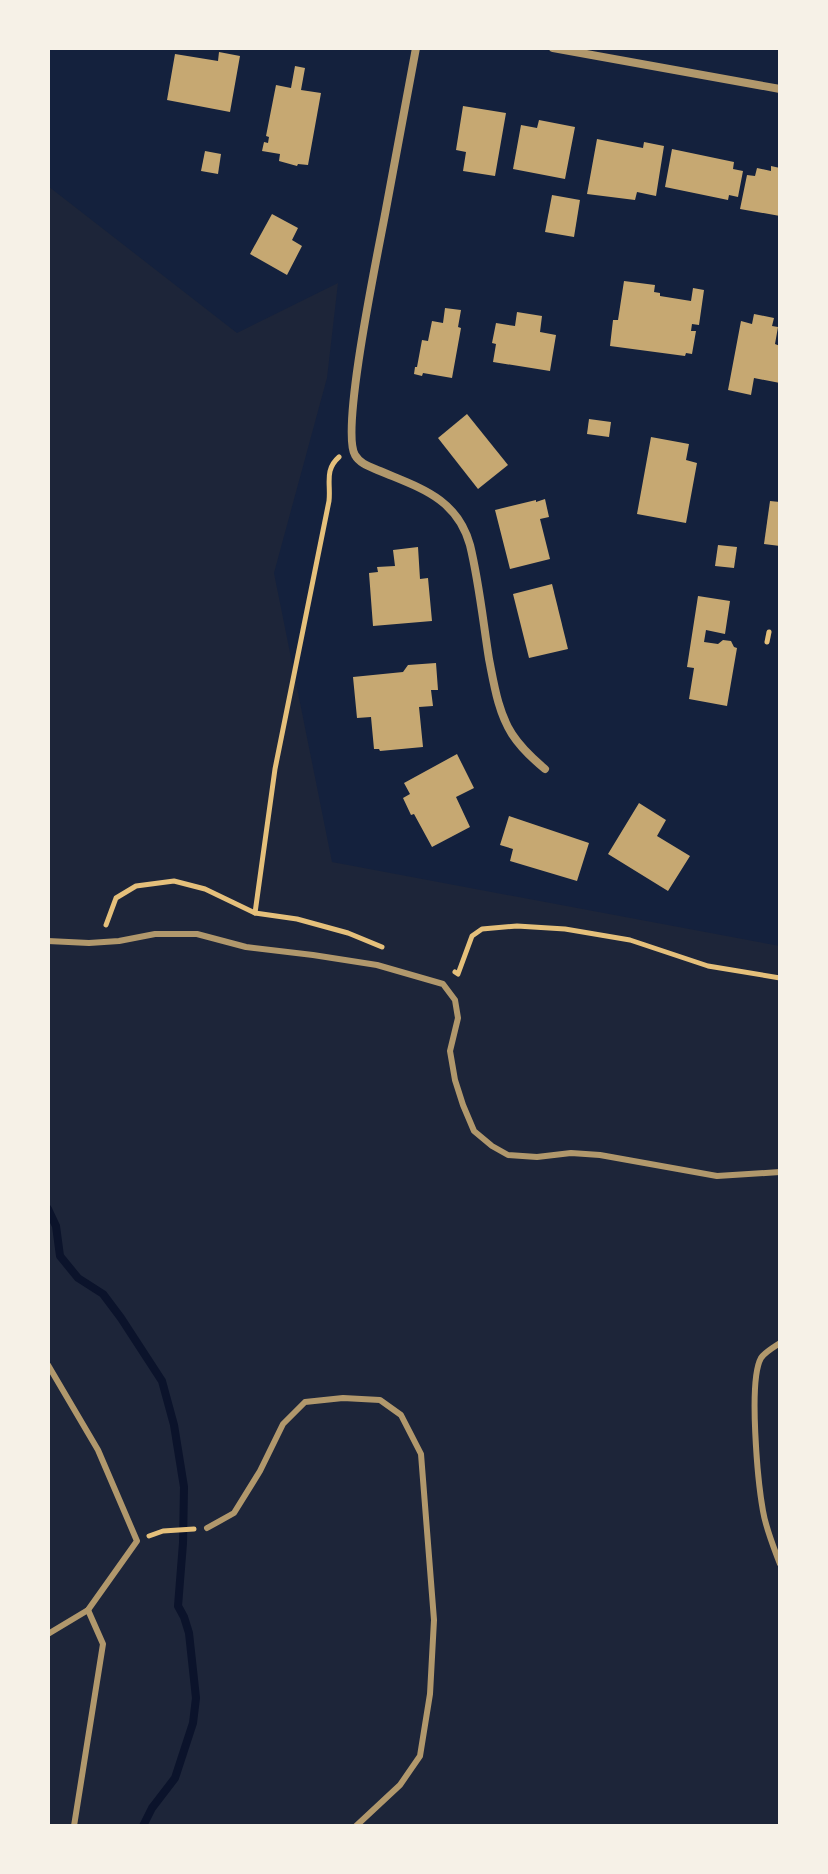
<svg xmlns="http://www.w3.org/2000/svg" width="828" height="1874" font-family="Helvetica,sans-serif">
	<rect width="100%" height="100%" fill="#14213d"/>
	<polygon fill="#1d2539" points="48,186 237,333 338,283 327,378 274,573 332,862 780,946 780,1826 48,1826"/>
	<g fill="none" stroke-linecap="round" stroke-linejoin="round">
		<polyline stroke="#0b132b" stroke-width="8" points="48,1209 56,1226 60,1256 78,1278 103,1294 121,1318 162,1381 174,1425 184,1487 183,1543 178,1606 184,1617 189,1633 196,1698 193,1723 175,1778 152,1808 143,1826"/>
	</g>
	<g fill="#c6a872">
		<polygon points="219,52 240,56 230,112 167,100 175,54 218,61"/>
		<polygon points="295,66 305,68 301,90 321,93 308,165 298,164 297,166 279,161 280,154 262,151 264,142 268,143 269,137 266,136 276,85 291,88"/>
		<polygon points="463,106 506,113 495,176 463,171 466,152 456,150"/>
		<polygon points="539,120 575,127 565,179 513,169 521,125 537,128"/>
		<polygon points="597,139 643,148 644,142 664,146 656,196 637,192 635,200 587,194"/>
		<polygon points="672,149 734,162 733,169 743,171 738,197 729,195 728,200 665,187"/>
		<polygon points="205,151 221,154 218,174 201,171"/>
		<polygon points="771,166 780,168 780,216 740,209 747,175 755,176 757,168 771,171"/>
		<polygon points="552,195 580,200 574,237 545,232"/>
		<polygon points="272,214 298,228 292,240 302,246 287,275 250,254"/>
		<polygon points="624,281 655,285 654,292 660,293 660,296 691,301 693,288 704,290 699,325 692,324 691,331 696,331 692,354 686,353 685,356 610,346 613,320 618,320"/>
		<polygon points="445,308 461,310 458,327 461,328 452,378 423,373 422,376 414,374 415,367 417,367 422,340 428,341 432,321 443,323"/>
		<polygon points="517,312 542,316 540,332 556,335 550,371 493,362 496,344 492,343 496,323 515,326"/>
		<polygon points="754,314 774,318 772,326 778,327 775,344 780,346 780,383 754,378 751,395 728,390 741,321 752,324"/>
		<polygon points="467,414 508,465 478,489 438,438"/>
		<polygon points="589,419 611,422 609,437 587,434"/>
		<polygon points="651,437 689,444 686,460 697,463 686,523 637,514"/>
		<polygon points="545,499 549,517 540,519 550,559 510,569 495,510 536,500 536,502"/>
		<polygon points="770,501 780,502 780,546 764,544"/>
		<polygon points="718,545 737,547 734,568 715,566"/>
		<polygon points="418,547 420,579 428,578 432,621 373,626 369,573 378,572 377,567 395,566 393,550"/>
		<polygon points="552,584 568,649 529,658 513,594"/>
		<polygon points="698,596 730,601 725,634 706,630 704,642 718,644 723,640 731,641 734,647 737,648 727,706 689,699 694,668 687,667"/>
		<polygon points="436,663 438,690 431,690 433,706 419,707 423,747 380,751 379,749 374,749 371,717 357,718 353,677 403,672 408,665"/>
		<polygon points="457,754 474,788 456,797 470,827 432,847 414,814 411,815 403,798 410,794 404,783"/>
		<polygon points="639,803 666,820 657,836 690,856 668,891 608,854"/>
		<polygon points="509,816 589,843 577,881 510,861 513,849 500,845"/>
	</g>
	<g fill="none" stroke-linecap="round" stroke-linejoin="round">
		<g stroke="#e5c07b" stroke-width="5">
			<polyline points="767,642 769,632"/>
			<path d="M 255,913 L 275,769 L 329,501 C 331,484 324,470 339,457"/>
			<polyline points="106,925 116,898 136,886 174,881 205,889 255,913 297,919 348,933 382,947"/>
			<polyline points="455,972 458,974 472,936 482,929 517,926 565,929 630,940 708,966 780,978"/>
			<polyline points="149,1536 163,1531 194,1529"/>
		</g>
		<g stroke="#b1986c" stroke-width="6">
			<polyline points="48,941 89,943 119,941 155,934 197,934 246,947 313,955 377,965 443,984 455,1000 458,1018 450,1051 455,1080 463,1105 474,1131 492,1146 508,1155 537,1157 571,1153 600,1155 717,1176 780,1172"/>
			<path d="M 780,1343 C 774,1347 765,1352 761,1358 C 748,1381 758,1483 763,1511 C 766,1529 774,1548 780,1564"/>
			<polyline points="48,1365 98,1450 137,1541 88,1610 48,1634"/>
			<polyline points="207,1528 234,1513 260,1471 283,1424 305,1402 343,1398 380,1400 401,1415 421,1454 434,1620 430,1694 420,1756 400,1785 356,1826"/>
			<polyline points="74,1826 103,1644 88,1610"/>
		</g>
		<g stroke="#b1986c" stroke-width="8">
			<path d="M 416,48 C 406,102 396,156 386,209 C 379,248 340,430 355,455 C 360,464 371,467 380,471 C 420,488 457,498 470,545 C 479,582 483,621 489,659 C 494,684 498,712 512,734 C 521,748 533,759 545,769"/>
			<polyline points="553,48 780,89"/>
		</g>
	</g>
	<rect width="828" height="1874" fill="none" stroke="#f6f1e7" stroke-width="100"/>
</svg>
